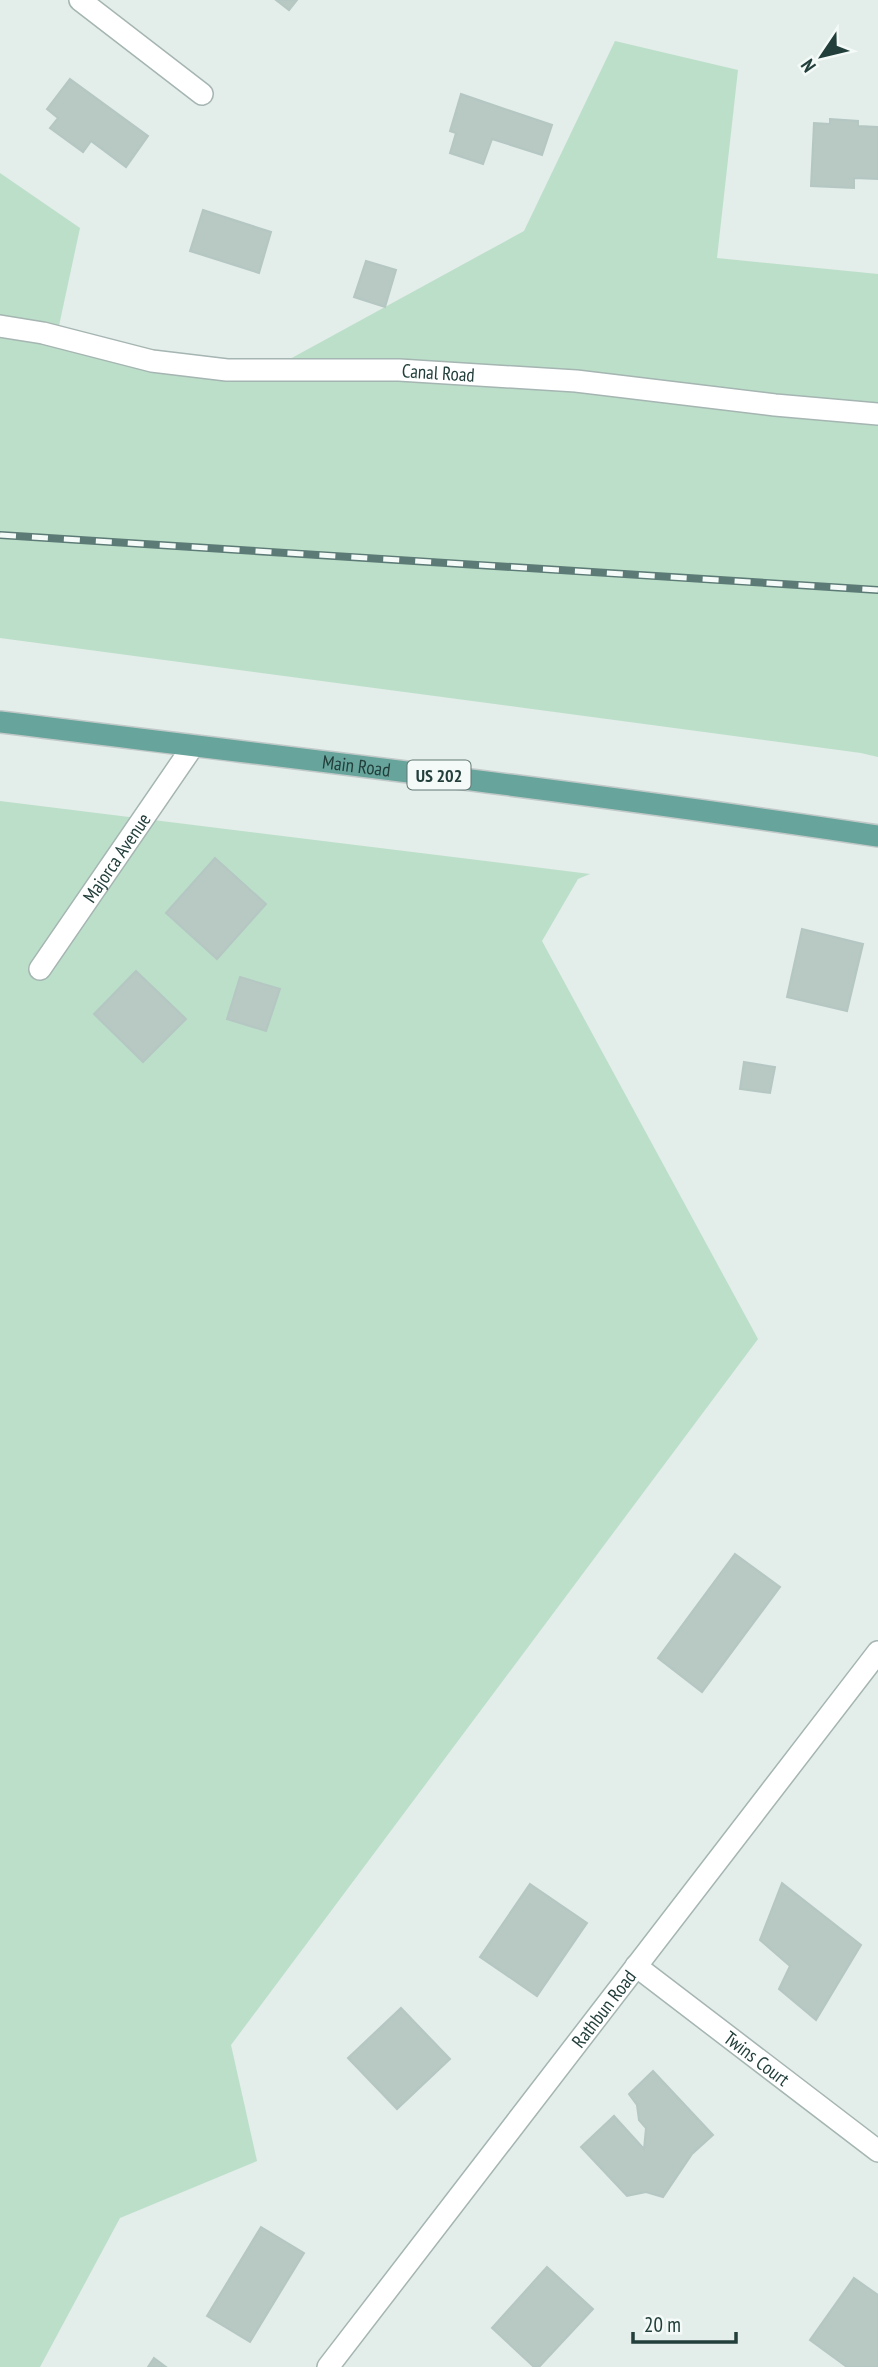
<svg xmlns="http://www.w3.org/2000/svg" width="878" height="2367" font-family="'PT Sans Narrow',sans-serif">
	<rect width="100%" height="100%" fill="#e3edea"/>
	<g fill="#bcdfc9">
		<polygon points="615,41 738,70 717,258 878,274 878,757 861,753 0,638 0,173 80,228 57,335 268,371 524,231"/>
		<polygon points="0,801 590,874 578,879 542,941 758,1339 231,2045 257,2161 120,2218 40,2367 0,2367"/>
	</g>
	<g fill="#b8c8c3" stroke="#b5c7c2" stroke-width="2">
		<polygon points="276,0 297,0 289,10"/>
		<polygon points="70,79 148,136 126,167 91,141 83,152 50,128 58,118 47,109"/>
		<polygon points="461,94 552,125 542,155 492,139 483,164 450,153 456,133 450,131"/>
		<polygon points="830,119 858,121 858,126 878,127 878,179 854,178 854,188 811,186 814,123 830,124"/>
		<polygon points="203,210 271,232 259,273 190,251"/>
		<polygon points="366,261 396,270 385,307 354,297"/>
		<polygon points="215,858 266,904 217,959 166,913"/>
		<polygon points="802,929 863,944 847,1011 787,997"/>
		<polygon points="136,971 186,1019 143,1062 94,1014"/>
		<polygon points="240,977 280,989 266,1031 227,1019"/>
		<polygon points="744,1062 775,1067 770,1093 740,1089"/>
		<polygon points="735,1554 780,1587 702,1692 658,1658"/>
		<polygon points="782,1883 861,1945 816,2020 779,1989 790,1966 760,1940"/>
		<polygon points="530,1884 587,1923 537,1996 480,1957"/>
		<polygon points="401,2008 450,2059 397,2109 348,2058"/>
		<polygon points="653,2071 713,2135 692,2154 663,2197 646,2192 627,2196 581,2147 614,2116 644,2149 646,2128 639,2120 637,2105 629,2094"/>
		<polygon points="261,2227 304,2253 250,2342 207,2316"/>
		<polygon points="547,2267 593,2309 539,2367 534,2367 492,2328"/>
		<polygon points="854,2278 878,2295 878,2367 847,2367 810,2340"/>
		<polygon points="154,2358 166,2367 148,2367"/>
	</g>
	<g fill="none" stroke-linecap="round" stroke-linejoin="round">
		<g stroke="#a5b5b2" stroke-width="24">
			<g id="street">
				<polyline points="80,0 202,94"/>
				<path id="s1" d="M 0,326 L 43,333 L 152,361 L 227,370 L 399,370 L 576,381 L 775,405 L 878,414"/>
				<path id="s2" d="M 40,969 L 193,746"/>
				<path id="s3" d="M 636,1966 L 878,2151"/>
				<path id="s4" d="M 328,2367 L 878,1652"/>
			</g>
		</g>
		<g stroke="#c1c9c8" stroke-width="24">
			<g id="primary">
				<path id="s5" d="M 0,722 C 293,758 586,792 878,836"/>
			</g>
		</g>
		<use href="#street" stroke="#fff" stroke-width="21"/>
		<use href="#primary" stroke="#67a49b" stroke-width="21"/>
		<g stroke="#5d7b76" stroke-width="8">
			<polyline id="rail" points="0,535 878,590"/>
		</g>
		<use href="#rail" stroke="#f4faf7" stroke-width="5" stroke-dasharray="16" stroke-linecap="butt"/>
	</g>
	<g text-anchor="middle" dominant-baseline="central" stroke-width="5" stroke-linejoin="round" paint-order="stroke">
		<rect fill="#f4faf7" stroke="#617773" stroke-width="2" x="407.5" y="760.5" width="63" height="29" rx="5"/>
		<g font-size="18" font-weight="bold" fill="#223f3b">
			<text x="439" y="775">US 202</text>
		</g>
		<g font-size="19" fill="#223f3b" stroke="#f4faf7">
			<text stroke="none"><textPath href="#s1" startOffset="443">Canal Road</textPath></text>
			<text stroke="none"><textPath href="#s5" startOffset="359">Main Road</textPath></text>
			<text stroke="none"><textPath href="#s2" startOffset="135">Majorca Avenue</textPath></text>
			<text stroke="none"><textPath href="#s4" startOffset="452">Rathbun Road</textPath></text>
			<text stroke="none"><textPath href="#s3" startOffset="152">Twins Court</textPath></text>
		</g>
	</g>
	<g transform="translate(822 56) rotate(235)" stroke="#f4faf7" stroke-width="5" paint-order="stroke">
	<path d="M0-5L12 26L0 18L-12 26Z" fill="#223f3b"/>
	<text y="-10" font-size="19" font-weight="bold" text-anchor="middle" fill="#223f3b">N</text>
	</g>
	<path d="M633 2332v10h103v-10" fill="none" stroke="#223f3b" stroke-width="3.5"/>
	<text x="644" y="2332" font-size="21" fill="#223f3b" stroke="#f4faf7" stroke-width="5" paint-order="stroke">20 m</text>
</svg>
